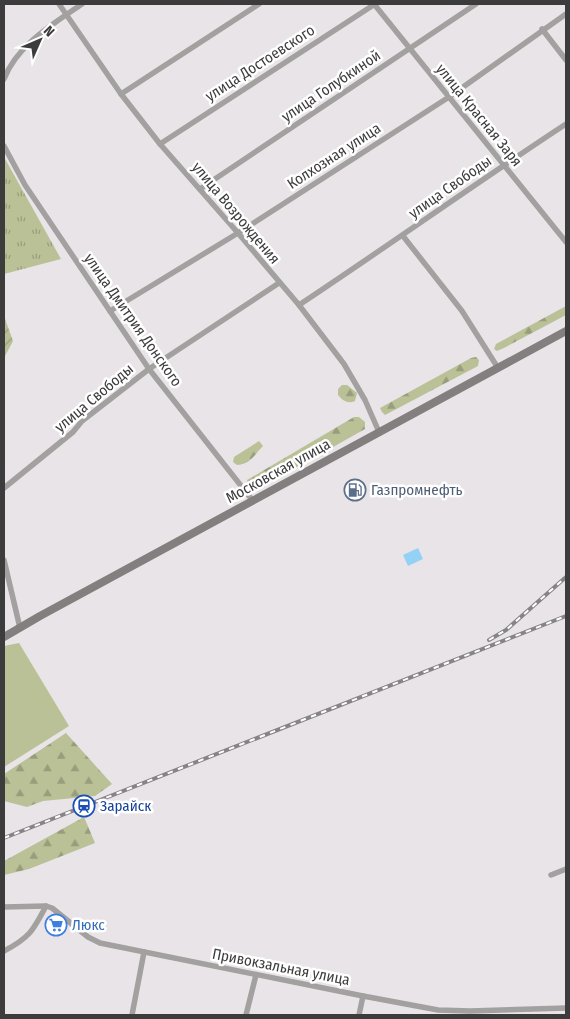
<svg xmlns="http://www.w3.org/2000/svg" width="570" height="1019" font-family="'Fira Sans Condensed',sans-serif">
	<defs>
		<pattern id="grass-tufts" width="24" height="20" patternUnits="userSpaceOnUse" patternTransform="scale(1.25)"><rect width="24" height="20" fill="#bac196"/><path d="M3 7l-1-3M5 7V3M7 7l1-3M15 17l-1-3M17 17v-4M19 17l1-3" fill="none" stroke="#989e7c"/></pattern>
		<pattern id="forest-firs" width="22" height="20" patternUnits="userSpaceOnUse" patternTransform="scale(1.25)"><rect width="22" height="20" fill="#bac196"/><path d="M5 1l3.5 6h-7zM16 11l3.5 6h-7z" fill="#989e7c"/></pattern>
		<pattern id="garden-furrows" width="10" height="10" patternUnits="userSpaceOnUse" patternTransform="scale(1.25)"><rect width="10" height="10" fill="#bac196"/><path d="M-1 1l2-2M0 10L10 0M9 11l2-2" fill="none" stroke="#989e7c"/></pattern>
	</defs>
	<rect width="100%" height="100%" fill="#e9e4e8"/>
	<polygon fill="url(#grass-tufts)" points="4,157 61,259 4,274"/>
	<g fill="url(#forest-firs)">
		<polygon points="566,306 566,315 504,348 497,351 494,349 496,344"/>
		<polygon points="476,357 479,360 478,366 385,415 382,412 380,408 471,358"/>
		<path d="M 342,385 L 347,385 L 357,393 L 355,401 C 348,404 343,401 338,395 L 338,389 Z"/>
		<polygon points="354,417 359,417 365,422 365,429 257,490 249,488 247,480"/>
		<path d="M 259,441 L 263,446 C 254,455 251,464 237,465 L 233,462 L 234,457 Z"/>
		<polygon points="66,733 112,784 95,796 43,801 27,807 4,801 4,774"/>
		<polygon points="84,817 95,843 29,869 4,875 4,861"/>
	</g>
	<polygon fill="url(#garden-furrows)" points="4,316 13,341 4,358"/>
	<polygon fill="#bac196" points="19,643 69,726 4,767 4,646"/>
	<polygon fill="#93d2f4" points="418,548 423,559 408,566 403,555"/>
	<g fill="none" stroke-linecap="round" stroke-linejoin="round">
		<g stroke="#a3a0a0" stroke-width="5.5">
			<polyline points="59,4 121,94 160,144 238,233 299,305 344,364 365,400 379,432"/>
			<polyline points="374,4 566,242"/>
			<polyline points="542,29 566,60"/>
			<path d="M 4,79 C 17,45 53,24 82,4"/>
			<polyline points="121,94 259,4"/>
			<polyline points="160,144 375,4"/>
			<polyline points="4,146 25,185 149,369 253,501"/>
			<polyline points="200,189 476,4"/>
			<polyline points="403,236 462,311 498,368"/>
			<path d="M 299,305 C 388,246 476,183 566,124"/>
			<polyline points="110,311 238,233 449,97 566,14"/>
			<polyline points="4,488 73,432 82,421 149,369 279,283"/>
			<polyline points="4,560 20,628"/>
			<polyline points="551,875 566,869"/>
			<polyline points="4,907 46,906 52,908 88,937 100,943 363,996 438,1010 470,1011 566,1008"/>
			<path d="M 4,951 C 29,938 33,931 46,906"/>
			<polyline points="132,1015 144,952"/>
			<polyline points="246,1015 256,975"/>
			<polyline points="359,1015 363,996"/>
		</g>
		<polyline stroke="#837f7e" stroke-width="8" points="4,637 40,616 566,331"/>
		<g stroke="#878487" stroke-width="4">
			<g id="rail">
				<polyline points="489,640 506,630 566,577"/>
				<polyline points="4,838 566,616"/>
			</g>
		</g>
		<use href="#rail" stroke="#fff" stroke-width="2" stroke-dasharray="5.5" stroke-linecap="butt"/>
	</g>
	<defs>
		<g id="fuel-ring" transform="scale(1.125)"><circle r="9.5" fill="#fff" stroke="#5c6f8a" stroke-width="1.5"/><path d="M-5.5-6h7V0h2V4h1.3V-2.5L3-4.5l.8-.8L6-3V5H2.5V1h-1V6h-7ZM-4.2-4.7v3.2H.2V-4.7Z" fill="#5c6f8a"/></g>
		<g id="station-ring" transform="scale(1.125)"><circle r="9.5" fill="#fff" stroke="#1a4fb4" stroke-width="1.5"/><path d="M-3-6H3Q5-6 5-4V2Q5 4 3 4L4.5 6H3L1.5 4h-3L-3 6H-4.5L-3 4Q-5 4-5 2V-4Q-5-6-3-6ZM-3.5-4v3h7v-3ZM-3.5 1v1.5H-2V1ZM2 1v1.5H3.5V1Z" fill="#1a4fb4"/></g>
		<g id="supermarket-ring" transform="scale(1.125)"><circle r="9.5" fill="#fff" stroke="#3f7fe0" stroke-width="1.5"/><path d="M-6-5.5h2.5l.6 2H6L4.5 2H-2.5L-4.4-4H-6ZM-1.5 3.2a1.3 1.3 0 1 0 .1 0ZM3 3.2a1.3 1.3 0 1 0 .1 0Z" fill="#3f7fe0"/></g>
	</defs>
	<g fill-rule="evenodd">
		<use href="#fuel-ring" x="355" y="490"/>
		<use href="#station-ring" x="84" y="806"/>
		<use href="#supermarket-ring" x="56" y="925"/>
	</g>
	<g text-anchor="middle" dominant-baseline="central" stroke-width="5" stroke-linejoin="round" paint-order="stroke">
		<g font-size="15" fill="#3d3c3d" stroke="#fff">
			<text transform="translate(260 63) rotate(-33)">улица Достоевского</text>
			<text transform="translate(331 86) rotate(-34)">улица Голубкиной</text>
			<text transform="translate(479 115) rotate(51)">улица Красная Заря</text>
			<text transform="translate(334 156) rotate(-33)">Колхозная улица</text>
			<text transform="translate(450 187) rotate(-35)">улица Свободы</text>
			<text transform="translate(236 213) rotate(50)">улица Возрождения</text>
			<text transform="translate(133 320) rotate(55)">улица Дмитрия Донского</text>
			<text transform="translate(94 398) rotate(-40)">улица Свободы</text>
			<text transform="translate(278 471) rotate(-29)">Московская улица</text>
			<text transform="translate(281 967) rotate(11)">Привокзальная улица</text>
		</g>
		<g font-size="15" fill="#4e5e75" stroke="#fff" text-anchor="start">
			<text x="371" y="490">Газпромнефть</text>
		</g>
		<g font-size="15" fill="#164399" stroke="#fff" text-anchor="start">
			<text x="100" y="806">Зарайск</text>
		</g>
		<g font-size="15" fill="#366cbe" stroke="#fff" text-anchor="start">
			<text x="72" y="925">Люкс</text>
		</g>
	</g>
	<rect width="570" height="1019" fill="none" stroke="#3d3c3d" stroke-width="10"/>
	<g transform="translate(40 40) rotate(45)" stroke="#ffffff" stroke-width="4" paint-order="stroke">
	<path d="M0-4L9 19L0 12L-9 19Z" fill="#3d3c3d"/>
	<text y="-8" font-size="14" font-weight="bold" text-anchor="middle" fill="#3d3c3d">N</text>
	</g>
</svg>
